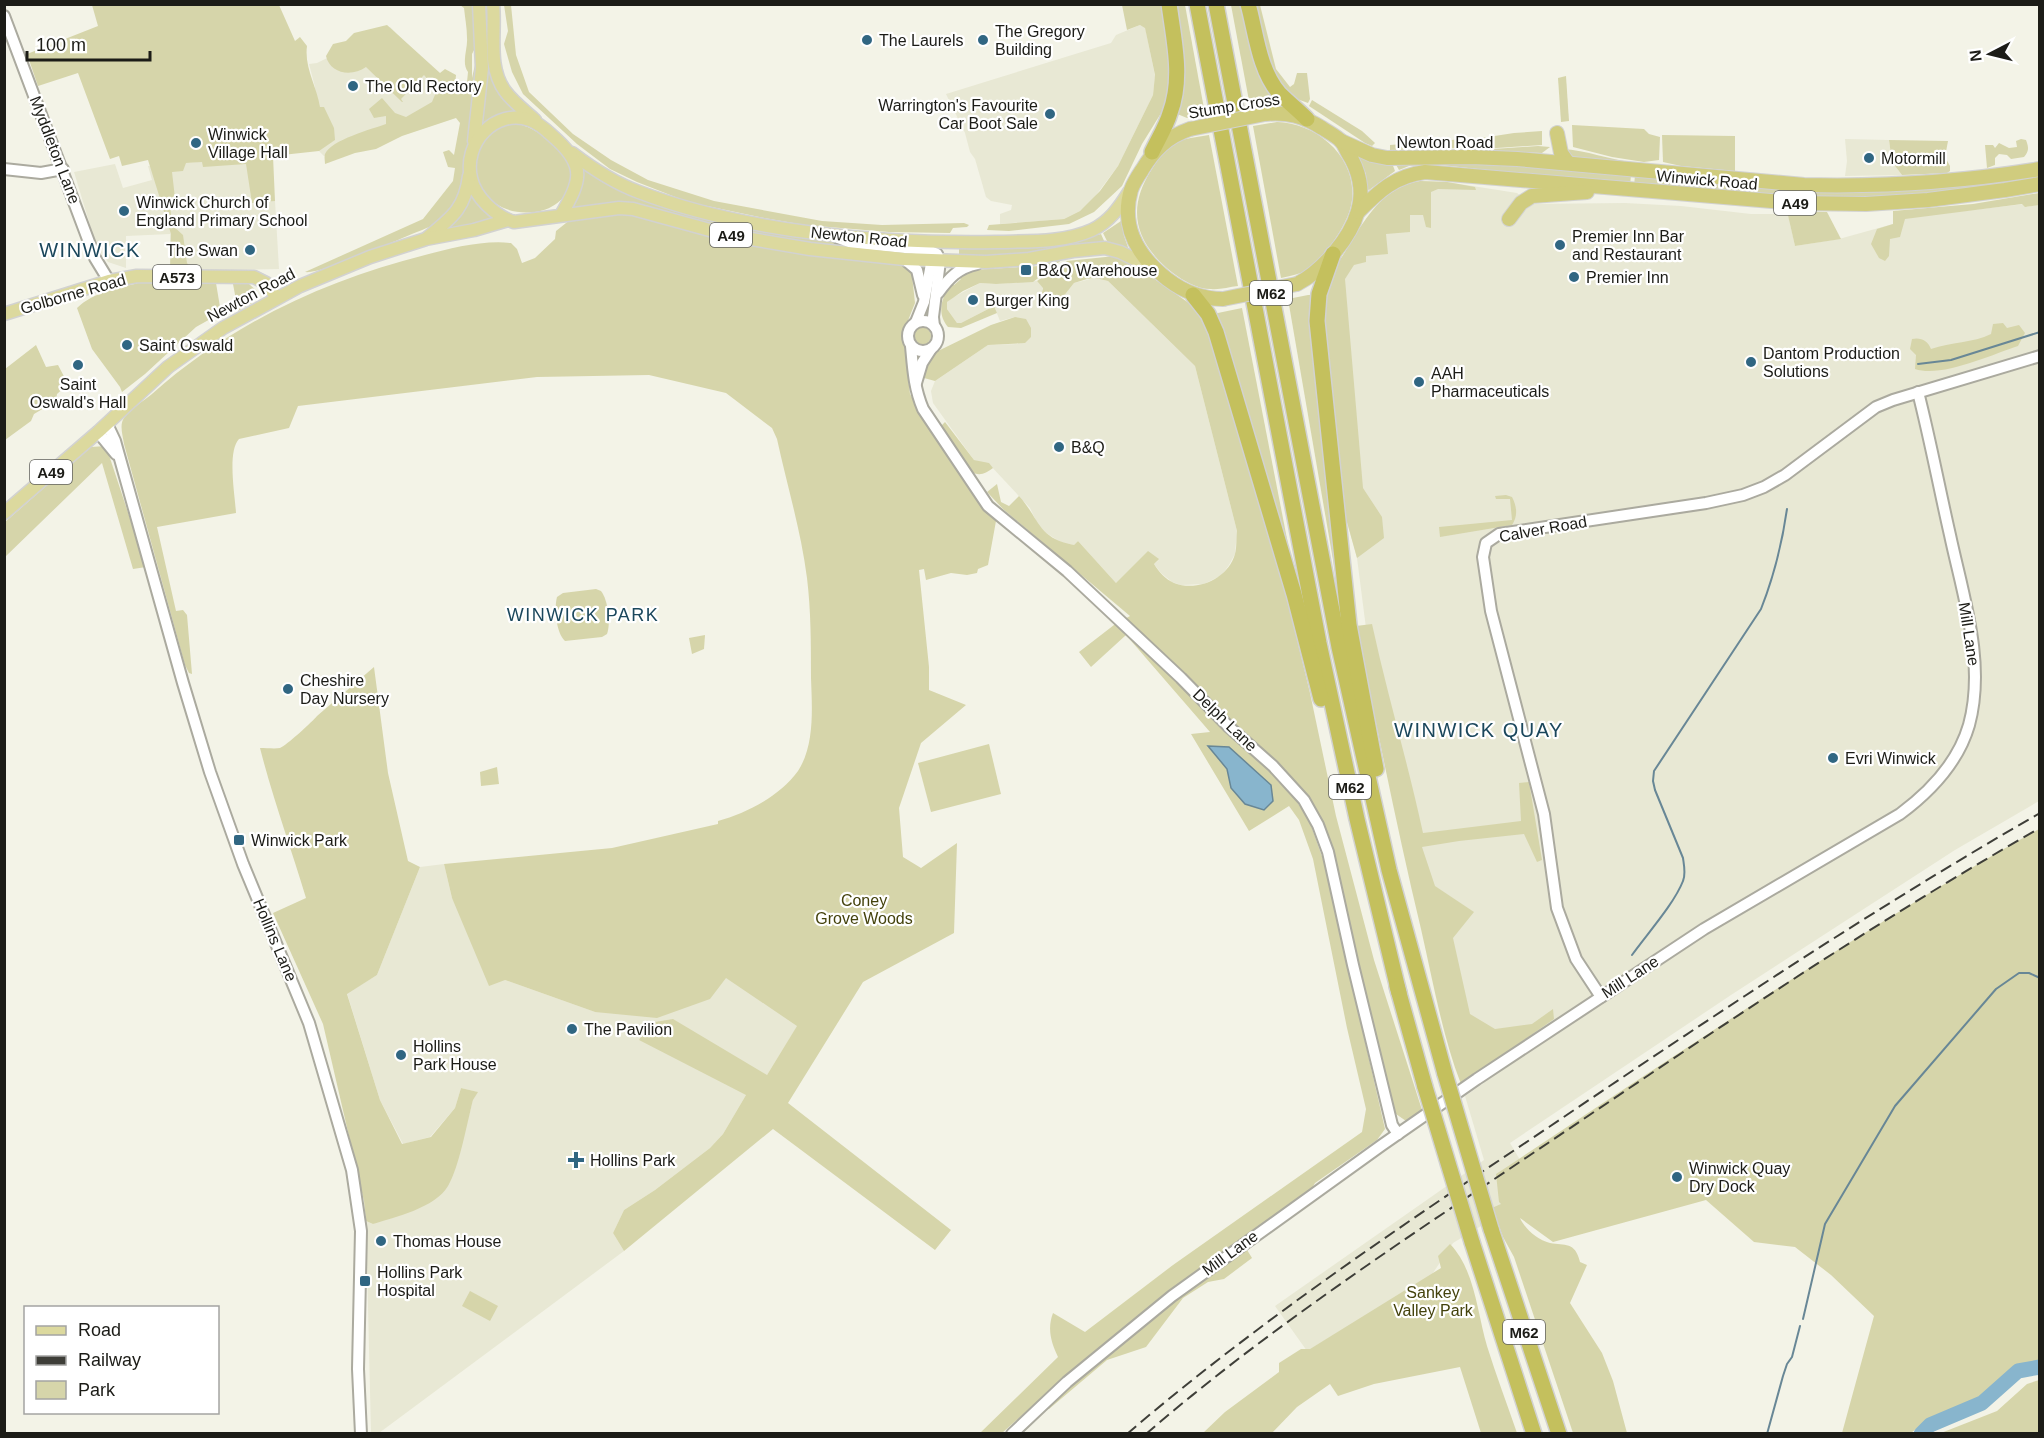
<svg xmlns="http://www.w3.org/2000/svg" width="2044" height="1438" font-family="Arial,sans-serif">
	<rect width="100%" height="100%" fill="#f3f3e7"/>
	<g fill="#e8e8d4">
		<polygon points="1140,25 1145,27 1155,76 1153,95 1118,166 1090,203 1080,211 1064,219 1000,224 1000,214 1011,210 1012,205 991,201 986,197 975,159 970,152 965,133 946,94 1111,43 1116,35"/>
		<polygon points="390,27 467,104 324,156 319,151 315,87 309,64 317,63"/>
		<polygon points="1845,139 1889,140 1892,162 1902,175 1845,176 1847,161"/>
		<polygon points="249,158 253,202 275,201 279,269 170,271 170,234 126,236 126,268 108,262 97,248 74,172 115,164 123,188 152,180 148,166"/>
		<polygon points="1420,181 1447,182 1517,193 1530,204 1625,203 1681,206 1751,214 1788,214 1795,246 1839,239 1893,224 1901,218 2025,204 2027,207 2039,204 2039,801 1955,850 1731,995 1510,1143 1526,1170 1519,1203 1453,1243 1431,1276 1307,1351 1275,1306 1484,1160 1465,1096 1484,1083 1475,1069 1367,636 1357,558 1340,497 1323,321 1359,229 1377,205"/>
		<polygon points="1095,278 1108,281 1195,366 1237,531 1235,554 1229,565 1222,575 1204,584 1181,585 1172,582 1161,573 1154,564 1159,560 1116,583 1078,541 1074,545 1062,543 1040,529 1030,508 989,464 974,460 933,403 931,391 935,381 988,345 1018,344 1015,317 1000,321 994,306 961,323 957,323 947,309 947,302 952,298 980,283 996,284 1037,281 1043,287 1040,300 1063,297 1074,283"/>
		<polygon points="444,864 452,898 505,980 595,1012 764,925 834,967 767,1075 746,1095 723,1134 710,1148 655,1190 624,1210 613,1233 624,1251 379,1433 371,1433 366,1221 373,1224 454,1171 473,1100 477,1092 461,1088 455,1108 430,1137 403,1144 380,1100 347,993 377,975 420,867"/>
	</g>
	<g fill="#d6d5aa">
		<path d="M 92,5 L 279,5 L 295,41 L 300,37 L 307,46 C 304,67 317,87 320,107 L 324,107 L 334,128 L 335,140 L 319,151 L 273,156 L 275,201 L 252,203 L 246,164 L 203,167 L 202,162 L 186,163 L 183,171 L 172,172 L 175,198 L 170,204 L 172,225 L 183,235 L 187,263 L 190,267 L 185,272 L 170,271 L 171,234 L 148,160 L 122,166 L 119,156 L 110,159 L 78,73 L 38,86 L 27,54 L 98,26 Z"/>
		<path d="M 460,5 L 475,5 L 477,44 L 472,54 L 472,78 L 477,56 L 472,124 L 462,187 L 458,199 L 441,221 L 432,226 C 410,234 321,275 305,272 L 423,219 L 453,181 L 455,168 L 448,167 L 443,152 L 449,150 L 454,155 L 460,123 L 456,118 L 402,136 L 376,149 L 355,153 L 325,164 C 325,161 324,157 325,154 C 331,140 372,129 386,124 L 386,116 L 374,118 L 369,109 L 382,98 L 395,113 L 406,117 L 432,102 L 437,90 L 424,75 L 401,99 L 403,102 L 402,102 L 366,67 C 352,77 330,74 326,56 L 333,44 L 346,41 L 354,33 L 387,25 L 440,73 L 445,69 L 456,75 L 455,86 L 460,91 L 466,92 L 468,72 C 461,62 468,49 467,38 C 467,28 465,18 464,8 Z"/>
		<polygon points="504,5 511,5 516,55 529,92 573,134 611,160 648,180 714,201 822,221 882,225 964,223 969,225 967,227 953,228 950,233 889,232 805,225 764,218 688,202 637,182 610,169 577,144 523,94 512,72 504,44 508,31"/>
		<polygon points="1122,5 1165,5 1174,75 1163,110 1142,144 1122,186 1094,212 1069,224 1009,231 987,230 989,225 1064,219 1080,211 1100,191 1118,166 1153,95 1155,75 1145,28 1140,25 1127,30"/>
		<polygon points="1173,5 1185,5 1205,114 1187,118 1175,113"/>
		<polygon points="1231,5 1241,5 1272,95 1263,103 1250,106"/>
		<polygon points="1253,5 1260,5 1276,69 1290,87 1294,84 1297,73 1307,73 1310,99 1308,103 1297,99 1274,77"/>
		<polygon points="487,11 490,28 490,64 519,112 494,118 481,126 487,44"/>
		<polygon points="1566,76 1569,121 1561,122 1558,78"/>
		<polygon points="1312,100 1362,131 1375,143 1372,146 1365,143 1309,106"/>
		<path d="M 1277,122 C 1317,123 1357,157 1352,200 C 1350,216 1341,230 1333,242 C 1326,251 1318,264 1308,270 C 1300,274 1290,276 1281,278 L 1253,126 Z"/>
		<path d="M 518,124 C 535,127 561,147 568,163 C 579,188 559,209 535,212 C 463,220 457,126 518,124 Z"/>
		<polygon points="1572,125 1644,129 1649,134 1660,137 1659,160 1644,162 1612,157 1573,147"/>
		<polygon points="1542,131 1542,145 1482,149 1478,147 1475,139 1514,133"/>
		<path d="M 1209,135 L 1238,286 C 1229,287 1219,290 1211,289 C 1197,289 1184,281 1173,273 C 1136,244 1125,210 1152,169 C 1158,160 1164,149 1173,144 C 1184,138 1197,137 1209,135 Z"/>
		<polygon points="1662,135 1735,136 1735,171 1681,166 1663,162"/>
		<polygon points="1463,139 1458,148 1390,150 1390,145"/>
		<path d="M 2021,139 L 2026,140 C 2029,148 2029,151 2024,157 L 2011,159 L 2007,155 L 1999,154 L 1995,158 L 1995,165 L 1987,168 L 1985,145 L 1993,145 L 1995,148 L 1999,143 L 2009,148 L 2017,147 L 2016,141 Z"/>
		<polygon points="1889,140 1948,141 1945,157 1950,166 1950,171 1947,173 1902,175 1892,162"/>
		<polygon points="1538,146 1550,147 1542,153 1478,150"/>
		<path d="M 1562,149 C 1587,150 1609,160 1633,162 L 1633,165 L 1571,157 Z"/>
		<polygon points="1357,154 1392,163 1395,171 1369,190 1367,189 1366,174"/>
		<polygon points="1467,161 1631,175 1630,186 1433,164 1409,166 1399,170 1395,163"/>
		<path d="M 582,167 L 624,191 L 823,238 L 849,246 L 848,248 L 795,242 L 729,230 L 626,203 L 612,203 L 571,208 C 580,195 584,183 582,167 Z"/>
		<polygon points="2040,174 2039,179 1958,192 1833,199 1634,186 1635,175 1767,187"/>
		<path d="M 1420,181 L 1447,182 L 1475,187 L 1476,190 L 1438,189 L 1431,192 L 1431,228 L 1426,227 L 1423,215 L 1410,215 L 1410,232 L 1386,234 L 1388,254 L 1366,256 L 1366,262 L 1354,265 L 1345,279 L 1363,488 L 1382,517 L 1384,538 L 1357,558 L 1340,497 L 1323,321 C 1323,307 1325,293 1329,280 C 1332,270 1340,260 1345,252 C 1364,221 1381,188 1420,181 Z"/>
		<polygon points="471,192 499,220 442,233 460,216"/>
		<polygon points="2039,193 2039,205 2025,207 2022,204 1905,219 1900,237 1890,239 1889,256 1885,261 1879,258 1871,244 1877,229 1893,224 1893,211 1973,204"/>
		<polygon points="1787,211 1827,212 1841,239 1795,246"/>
		<path d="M 622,213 L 861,260 L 911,266 L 915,303 L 903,333 L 910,394 L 923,416 L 971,488 L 996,521 L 988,565 L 978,569 L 977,573 L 967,575 L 951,573 L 926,580 L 924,569 L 919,570 L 929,667 L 929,690 L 966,705 L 921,743 L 899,808 L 903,857 L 921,868 L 957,843 L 954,933 L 863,982 L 788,1103 L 951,1230 L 935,1250 L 773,1129 L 624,1251 L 613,1233 L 624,1210 L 655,1190 L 710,1148 L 723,1134 L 746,1095 L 639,1040 L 649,1023 L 673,1019 L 767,1075 L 797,1026 L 726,978 L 710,999 L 657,1018 L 595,1012 L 505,980 L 489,986 L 452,898 L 444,864 L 612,848 L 718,824 L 718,821 C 747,813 780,796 798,771 C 815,745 812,707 811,678 C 811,644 811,611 807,578 C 801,531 787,485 777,439 L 772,428 L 726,393 L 649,375 L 537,377 L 298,406 L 289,428 L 239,439 C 227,452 235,495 236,513 L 157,527 L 176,611 L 183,610 L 187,615 L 192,674 L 189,673 L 185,665 L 124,444 C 123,436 119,425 124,418 C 131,409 143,401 152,394 C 229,325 325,280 425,255 C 452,248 483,240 511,243 L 517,249 L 522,263 L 535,258 L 555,239 L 556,231 L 571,219 Z"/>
		<polygon points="1121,221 1124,236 1129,250 1108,243 1103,233"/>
		<polygon points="1101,234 1105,243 1088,243 1012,256 959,256 959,248 961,247 1059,245"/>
		<path d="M 1115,256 L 1130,262 L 1196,308 L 1212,335 L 1277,557 L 1310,693 L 1336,816 L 1374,960 L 1422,1110 L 1406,1121 L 1396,1114 L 1386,1086 L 1326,834 L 1314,805 L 1292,779 L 1291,793 L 1309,820 L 1324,862 L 1385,1129 L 1377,1140 L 1315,1183 L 1302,1206 L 1244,1245 L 1252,1258 L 1224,1279 L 1208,1282 L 1183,1298 L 1146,1347 L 1107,1360 L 1049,1409 L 1028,1410 L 1002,1433 L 979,1434 L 1058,1357 C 1051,1342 1047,1329 1053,1313 L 1085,1332 L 1173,1265 L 1362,1132 L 1366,1109 L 1347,1028 L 1313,859 L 1299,820 L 1289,806 L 1249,831 L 1191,734 L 1210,732 L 1126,635 L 1091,667 L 1079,652 L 1114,625 L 1130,616 L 1003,509 L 987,492 L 997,484 L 1001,502 L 1009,506 L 1019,496 C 1040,519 1037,538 1074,545 L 1078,541 L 1116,583 L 1148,551 L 1159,559 L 1154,564 C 1159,572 1165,579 1174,583 C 1197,592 1228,579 1235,554 C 1237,547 1236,538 1237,531 L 1195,366 L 1108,281 L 1095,278 L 1087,279 L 1074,283 L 1063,297 L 1040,301 L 1043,288 L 1037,281 L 1067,261 Z"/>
		<path d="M 1063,259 L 1033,282 L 996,284 L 980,283 L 963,291 L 947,302 L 947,309 L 957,323 L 961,323 L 994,306 L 997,313 L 961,328 L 948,327 C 936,313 942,297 951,283 L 954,285 L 961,279 L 959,277 L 970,270 L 1039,266 L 1049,261 Z"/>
		<path d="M 142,282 L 167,285 L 216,283 L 221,313 L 196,327 L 145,374 L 122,392 L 120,387 L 92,349 L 77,308 C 93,292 120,288 142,282 Z"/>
		<polygon points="233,284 249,284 257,291 254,302 238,311"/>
		<polygon points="1308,295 1314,295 1337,583 1288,299"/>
		<polygon points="1242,308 1296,585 1213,314"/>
		<polygon points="1015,317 1026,319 1031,328 1031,337 1025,343 988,345 935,381 924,378 927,364 936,352 991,325"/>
		<path d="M 2003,323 L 2007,328 L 2019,325 L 2025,333 L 2018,346 C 1991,355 1941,378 1915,369 L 1916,355 L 1910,349 L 1912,339 C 1921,337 1928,341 1931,349 C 1951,342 1973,343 1991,334 L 1993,324 Z"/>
		<circle cx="922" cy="336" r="9"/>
		<polygon points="36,345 46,367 58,365 68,384 57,394 56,401 34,414 31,421 5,440 5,369"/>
		<path d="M 945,422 L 974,460 L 989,463 L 993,468 C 985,474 979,477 970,471 L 940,427 Z"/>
		<polygon points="106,446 146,567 133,569 102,463 5,557 5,522 91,447"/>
		<path d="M 1506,495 L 1512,497 C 1517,507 1518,516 1512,525 L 1440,537 L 1439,527 L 1512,520 L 1510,499 L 1496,499 L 1495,496 Z"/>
		<path d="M 596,589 L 601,591 C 608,600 611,623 607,634 L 602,637 L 565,641 C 556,633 554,608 557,597 L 563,593 Z"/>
		<path d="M 1372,624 C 1387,694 1408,763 1423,833 L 1521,821 L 1519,783 L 1529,782 L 1542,860 L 1537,862 L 1524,834 L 1459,841 L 1422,847 L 1435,886 L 1474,912 L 1453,938 L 1470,1014 L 1495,1029 L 1532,1024 L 1553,1009 L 1554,1019 L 1461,1084 C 1442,1035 1433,981 1421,929 C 1397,829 1377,727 1356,626 Z"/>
		<polygon points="705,635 704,649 692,654 689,638"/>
		<path d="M 374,667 L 388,773 L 408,861 L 420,867 L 377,975 L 347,994 L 380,1100 L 402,1144 L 431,1137 L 455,1108 L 461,1088 L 478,1092 L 473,1100 C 467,1123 459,1168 448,1186 C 435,1208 395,1217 373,1224 L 366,1221 L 364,1201 L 323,1024 L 273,913 L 306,898 C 291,848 273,799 260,748 C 266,748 275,749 280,748 C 286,746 313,721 317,716 Z"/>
		<polygon points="989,744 1001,794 931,812 918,763"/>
		<polygon points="497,767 499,784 481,786 480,772"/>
		<path d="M 2039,829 L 2039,1360 L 2016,1366 L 1976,1400 L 1927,1420 L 1911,1433 L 1842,1433 L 1874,1316 L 1831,1275 L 1795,1247 L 1754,1242 L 1706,1200 L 1553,1242 L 1520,1218 C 1525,1229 1537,1240 1550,1243 C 1565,1246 1575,1241 1580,1262 L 1587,1265 L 1570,1303 L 1602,1353 L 1613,1381 L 1627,1433 L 1573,1433 L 1514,1257 L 1503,1237 L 1493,1210 L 1494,1207 L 1501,1204 L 1499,1202 L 1496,1174 C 1675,1056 1853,934 2039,829 Z"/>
		<path d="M 1450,1244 C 1475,1270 1477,1312 1487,1346 C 1496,1375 1507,1404 1517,1433 L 1481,1433 L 1460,1367 L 1374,1384 L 1338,1396 L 1330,1384 L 1297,1407 L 1272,1433 L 1203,1433 L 1225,1412 L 1279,1372 L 1279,1363 L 1301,1349 L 1310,1349 L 1441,1268 L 1438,1256 Z"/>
		<polygon points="470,1291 498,1306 490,1321 462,1306"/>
		<polygon points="2039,1380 2039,1433 1941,1433 1997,1411 2027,1384"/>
	</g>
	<polygon fill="#88b5cd" stroke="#688796" stroke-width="1.5" points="1208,746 1229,747 1271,785 1273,801 1264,810 1245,804 1231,788 1227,769"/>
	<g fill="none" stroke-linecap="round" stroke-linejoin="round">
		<g stroke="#688796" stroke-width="2">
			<polyline points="1918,364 1951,360 2040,332"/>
			<path d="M 1632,955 C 1647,934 1674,904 1683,881 C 1686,874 1684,865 1683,858 L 1655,790 L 1653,781 L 1654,771 L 1761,609 C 1774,576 1782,544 1787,509"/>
			<polyline points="1803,1319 1825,1224 1895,1106 1996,989 2019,973 2029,973 2040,978"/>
			<polyline points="1767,1434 1783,1376 1787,1364 1792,1357 1800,1326"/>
		</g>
		<polyline stroke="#88b5cd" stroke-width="15" points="1921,1434 1930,1425 1982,1403 2018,1371 2040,1367"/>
		<g stroke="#abaa9f" stroke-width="14">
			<g id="tertiary">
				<polyline points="4,16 95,258 109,281"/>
				<polyline points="4,169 41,173 63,169"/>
				<polyline points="838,238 852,243 927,250 937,254 940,261 933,317 934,326"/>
				<polyline points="904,259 917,270 923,295"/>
				<path d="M 938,293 C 949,278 958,268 977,264"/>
				<circle cx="923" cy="336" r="15"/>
				<polyline points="916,322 924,302 933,253"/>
				<path d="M 911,346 C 913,368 914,388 923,409 L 988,506 L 1067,571 L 1181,678 L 1229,727 L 1273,766 L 1304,800 L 1318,825 L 1328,852 L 1353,965 L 1392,1125 L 1398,1134"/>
				<polyline points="916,383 922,363 931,349"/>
				<polyline points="107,424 115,441 183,683 210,772 243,864 309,1023 352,1170 361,1231 358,1369 361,1434"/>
				<polyline points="98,432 116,454"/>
				<polyline points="1601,997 1576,959 1557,908 1544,814 1491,611 1483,557 1486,543 1499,534 1706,503 1743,495 1764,487 1785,475 1876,407 1893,400 2040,356"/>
				<path d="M 1012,1434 L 1067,1382 L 1172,1296 L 1382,1145 L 1477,1079 L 1704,929 L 1900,814 C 1931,791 1958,763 1969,725 C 1986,663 1963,596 1950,535 C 1939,487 1930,439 1918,392"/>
			</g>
		</g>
		<g stroke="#d2d2d1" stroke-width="15">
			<g id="primary">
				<path d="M 493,4 C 496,33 487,66 505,91 C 513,102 525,111 535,120"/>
				<polyline points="474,141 482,68 479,4"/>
				<path d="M 572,153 C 593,169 614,183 639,192 C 747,233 883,244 997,242 C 1028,241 1063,243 1092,230 C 1109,222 1119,208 1129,192"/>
				<path d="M 561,215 C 580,182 587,167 556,139 C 548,132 541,124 530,120 C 495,108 463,143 471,178 C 475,197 495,216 514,222 L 619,208 L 633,209 L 728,235 L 810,249 L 904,259 L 986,262 L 1029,259 L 1073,251 L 1105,248 L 1120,252 L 1153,268"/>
				<path d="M 427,238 C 451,218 465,209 469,176"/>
				<polyline points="4,314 109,281 137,276 254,277 266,283 277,298"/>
				<polyline points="4,513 98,432 168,367 223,328 300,286 370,257 426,239 474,230 508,220"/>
			</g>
		</g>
		<g stroke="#d2d2d1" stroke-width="16">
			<g id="trunk">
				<path d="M 1265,114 C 1288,112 1303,116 1322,128 C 1328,132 1336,136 1341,141 C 1344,144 1346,150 1348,153 C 1359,170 1364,191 1358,211 C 1350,239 1322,271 1297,284"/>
				<path d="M 1190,129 C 1167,137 1154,150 1142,170 C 1138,176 1133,184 1131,190 C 1120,228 1139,257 1167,279 C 1184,292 1201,299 1223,299"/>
				<polyline points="1557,133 1561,153 1568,163"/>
				<path d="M 1341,141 L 1372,155 L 1387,158 L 1471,157 L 1517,159 L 1804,185 C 1883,187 1961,182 2040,169"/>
				<path d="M 1358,212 C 1379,191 1395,176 1425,172 L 1796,203 L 1866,204 L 1928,200 L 2005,190 L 2040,184"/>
				<polyline points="1509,219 1521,203 1532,196 1587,192"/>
			</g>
		</g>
		<g stroke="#d2d2d1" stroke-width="18">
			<g id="motorway">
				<polyline points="1197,4 1319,643 1357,819 1399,993"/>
				<polyline points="1216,4 1339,647 1389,870 1445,1074"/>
				<path d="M 1248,4 C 1256,33 1259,70 1279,93 C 1288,102 1298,110 1307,119"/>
				<path d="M 1152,152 C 1158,139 1166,127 1170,113 C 1183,78 1174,41 1169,4"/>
				<polyline points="1333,254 1319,294 1317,321 1349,625 1376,769"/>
				<polyline points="1193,295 1208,314 1216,332 1294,594 1321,699"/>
				<polyline points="1397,986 1425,1087"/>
				<polyline points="1491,1229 1559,1434"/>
				<polyline points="1472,1242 1534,1434"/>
			</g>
		</g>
		<use href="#tertiary" stroke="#fff" stroke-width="10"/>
		<use href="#primary" stroke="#dcd99e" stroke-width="12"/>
		<use href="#trunk" stroke="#d0cc7e" stroke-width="14"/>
		<use href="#motorway" stroke="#c4c05d" stroke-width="15"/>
		<g stroke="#3e3e38" stroke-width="2" stroke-dasharray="12 6" stroke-linecap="butt">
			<path d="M 1127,1434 C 1260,1320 1404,1224 1549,1127 C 1710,1018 1871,910 2040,813"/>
			<path d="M 1146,1434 C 1272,1325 1413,1234 1551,1141 C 1711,1033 1871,924 2040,828"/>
		</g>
		<g stroke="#d2d2d1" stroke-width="16" stroke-linecap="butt">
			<g id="trunk-bridge">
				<polyline points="1190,129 1265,114"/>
				<polyline points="1223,299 1297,284"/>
			</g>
		</g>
		<g stroke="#d2d2d1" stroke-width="18" stroke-linecap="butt">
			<g id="motorway-bridge">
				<polyline points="1445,1074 1491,1229"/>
				<polyline points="1425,1087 1472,1242"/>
			</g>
		</g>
		<use href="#trunk-bridge" stroke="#d0cc7e" stroke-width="14"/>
		<use href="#motorway-bridge" stroke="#c4c05d" stroke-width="15"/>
	</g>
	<g fill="#306682" stroke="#fff" stroke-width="2">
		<circle cx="867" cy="40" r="6"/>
		<circle cx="983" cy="40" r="6"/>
		<circle cx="353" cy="86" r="6"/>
		<circle cx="1050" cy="114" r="6"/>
		<circle cx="196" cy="143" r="6"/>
		<circle cx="1869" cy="158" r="6"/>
		<circle cx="124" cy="211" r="6"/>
		<circle cx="1560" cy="245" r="6"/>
		<circle cx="250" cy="250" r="6"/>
		<rect x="1020" y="264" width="12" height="12" rx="3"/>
		<circle cx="1574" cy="277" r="6"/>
		<circle cx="973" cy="300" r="6"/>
		<circle cx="127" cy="345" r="6"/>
		<circle cx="1751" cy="362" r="6"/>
		<circle cx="78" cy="365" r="6"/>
		<circle cx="1419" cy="382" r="6"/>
		<circle cx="1059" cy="447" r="6"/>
		<circle cx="288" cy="689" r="6"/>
		<circle cx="1833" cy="758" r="6"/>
		<rect x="233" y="834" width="12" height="12" rx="3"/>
		<circle cx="572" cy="1029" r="6"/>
		<circle cx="401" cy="1055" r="6"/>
		<path d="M573 1151h6v6h6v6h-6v6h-6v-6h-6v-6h6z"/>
		<circle cx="1677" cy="1177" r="6"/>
		<circle cx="381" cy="1241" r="6"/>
		<rect x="359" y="1275" width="12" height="12" rx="3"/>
	</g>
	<g text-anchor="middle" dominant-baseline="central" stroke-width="4.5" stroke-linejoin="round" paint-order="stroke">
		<g fill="#fff" stroke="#60605d" stroke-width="1.5">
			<rect x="1774" y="191" width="42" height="24" rx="4.5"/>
			<rect x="710" y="223" width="42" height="24" rx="4.5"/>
			<rect x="153" y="265" width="48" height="24" rx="4.5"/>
			<rect x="1250" y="281" width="42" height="24" rx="4.5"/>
			<rect x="30" y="460" width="42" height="24" rx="4.5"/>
			<rect x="1329" y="775" width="42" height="24" rx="4.5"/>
			<rect x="1503" y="1320" width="42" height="24" rx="4.5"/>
		</g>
		<g font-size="15" font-weight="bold" fill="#1c1c17">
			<text x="1795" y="203">A49</text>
			<text x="731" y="235">A49</text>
			<text x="177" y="277">A573</text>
			<text x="1271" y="293">M62</text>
			<text x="51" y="472">A49</text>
			<text x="1350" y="787">M62</text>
			<text x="1524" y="1332">M62</text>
		</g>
		<g font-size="16" fill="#1c1c17" stroke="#fff" text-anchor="start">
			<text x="995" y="31">The Gregory<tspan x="995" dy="18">Building</tspan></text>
			<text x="879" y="40">The Laurels</text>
			<text x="365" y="86">The Old Rectory</text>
			<text x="1038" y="105" text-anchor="end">Warrington's Favourite<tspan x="1038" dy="18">Car Boot Sale</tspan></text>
			<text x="208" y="134">Winwick<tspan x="208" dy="18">Village Hall</tspan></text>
			<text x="1881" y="158">Motormill</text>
			<text x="136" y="202">Winwick Church of<tspan x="136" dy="18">England Primary School</tspan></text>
			<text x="1572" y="236">Premier Inn Bar<tspan x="1572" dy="18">and Restaurant</tspan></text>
			<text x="238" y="250" text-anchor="end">The Swan</text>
			<text x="1038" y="270">B&amp;Q Warehouse</text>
			<text x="1586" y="277">Premier Inn</text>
			<text x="985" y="300">Burger King</text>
			<text x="139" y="345">Saint Oswald</text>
			<text x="1763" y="353">Dantom Production<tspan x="1763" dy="18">Solutions</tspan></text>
			<text x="1431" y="373">AAH<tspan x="1431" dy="18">Pharmaceuticals</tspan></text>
			<text x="78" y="384" text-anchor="middle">Saint<tspan x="78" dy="18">Oswald's Hall</tspan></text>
			<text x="1071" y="447">B&amp;Q</text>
			<text x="300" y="680">Cheshire<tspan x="300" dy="18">Day Nursery</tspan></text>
			<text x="1845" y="758">Evri Winwick</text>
			<text x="251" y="840">Winwick Park</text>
			<text x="584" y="1029">The Pavilion</text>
			<text x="413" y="1046">Hollins<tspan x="413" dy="18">Park House</tspan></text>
			<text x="590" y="1160">Hollins Park</text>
			<text x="1689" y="1168">Winwick Quay<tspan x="1689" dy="18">Dry Dock</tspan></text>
			<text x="393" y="1241">Thomas House</text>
			<text x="377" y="1272">Hollins Park<tspan x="377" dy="18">Hospital</tspan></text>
		</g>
		<g font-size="16" fill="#1c1c17" stroke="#fff">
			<text transform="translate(1234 106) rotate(-9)">Stump Cross</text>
			<text x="1445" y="142">Newton Road</text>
			<text transform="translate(55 150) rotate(69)">Myddleton Lane</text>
			<text transform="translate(1707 180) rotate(5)">Winwick Road</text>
			<text transform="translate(859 237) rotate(6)">Newton Road</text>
			<text transform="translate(73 294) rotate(-16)">Golborne Road</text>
			<text transform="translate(251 295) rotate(-28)">Newton Road</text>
			<text transform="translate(1543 529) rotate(-10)">Calver Road</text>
			<text transform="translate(1969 634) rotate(81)">Mill Lane</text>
			<text transform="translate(1225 720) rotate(44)">Delph Lane</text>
			<text transform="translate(275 940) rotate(67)">Hollins Lane</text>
			<text transform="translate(1630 977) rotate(-33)">Mill Lane</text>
			<text transform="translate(1230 1253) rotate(-36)">Mill Lane</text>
		</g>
		<g font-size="16" fill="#44420c" stroke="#fff">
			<text x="864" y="900">Coney<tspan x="864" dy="18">Grove Woods</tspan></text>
			<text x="1433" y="1292">Sankey<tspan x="1433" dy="18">Valley Park</tspan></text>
		</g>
		<g font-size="18" letter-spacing="1.5" fill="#1b475c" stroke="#fff">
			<text x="583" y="615">WINWICK PARK</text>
		</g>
		<g font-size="20" letter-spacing="1.5" fill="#1b475c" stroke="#fff">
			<text x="90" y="250">WINWICK</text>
			<text x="1479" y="730">WINWICK QUAY</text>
		</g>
	</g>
	<rect width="2044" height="1438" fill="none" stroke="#1c1c17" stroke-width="12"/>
	<rect x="24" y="1306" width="195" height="108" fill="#ffffff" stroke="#a4a4a2" stroke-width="1.5"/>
	<rect x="36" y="1326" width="30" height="9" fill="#dcd99e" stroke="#a4a4a2" stroke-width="1.5"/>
	<text x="78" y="1336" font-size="18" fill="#1c1c17">Road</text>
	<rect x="36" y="1356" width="30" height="9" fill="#3e3e38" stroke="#a4a4a2" stroke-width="1.5"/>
	<text x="78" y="1366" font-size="18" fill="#1c1c17">Railway</text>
	<rect x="36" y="1381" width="30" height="18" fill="#d6d5aa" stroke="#a4a4a2" stroke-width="1.5"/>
	<text x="78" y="1396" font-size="18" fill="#1c1c17">Park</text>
	<g transform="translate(1990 54) rotate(263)" stroke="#ffffff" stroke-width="4.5" paint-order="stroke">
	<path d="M0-4.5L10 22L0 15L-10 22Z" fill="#1c1c17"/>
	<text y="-9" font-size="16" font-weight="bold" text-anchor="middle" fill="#1c1c17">N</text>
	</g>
	<path d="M27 51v9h123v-9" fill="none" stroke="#1c1c17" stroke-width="3"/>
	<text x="36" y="51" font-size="18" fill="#1c1c17" stroke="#ffffff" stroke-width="4.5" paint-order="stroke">100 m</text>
</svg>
